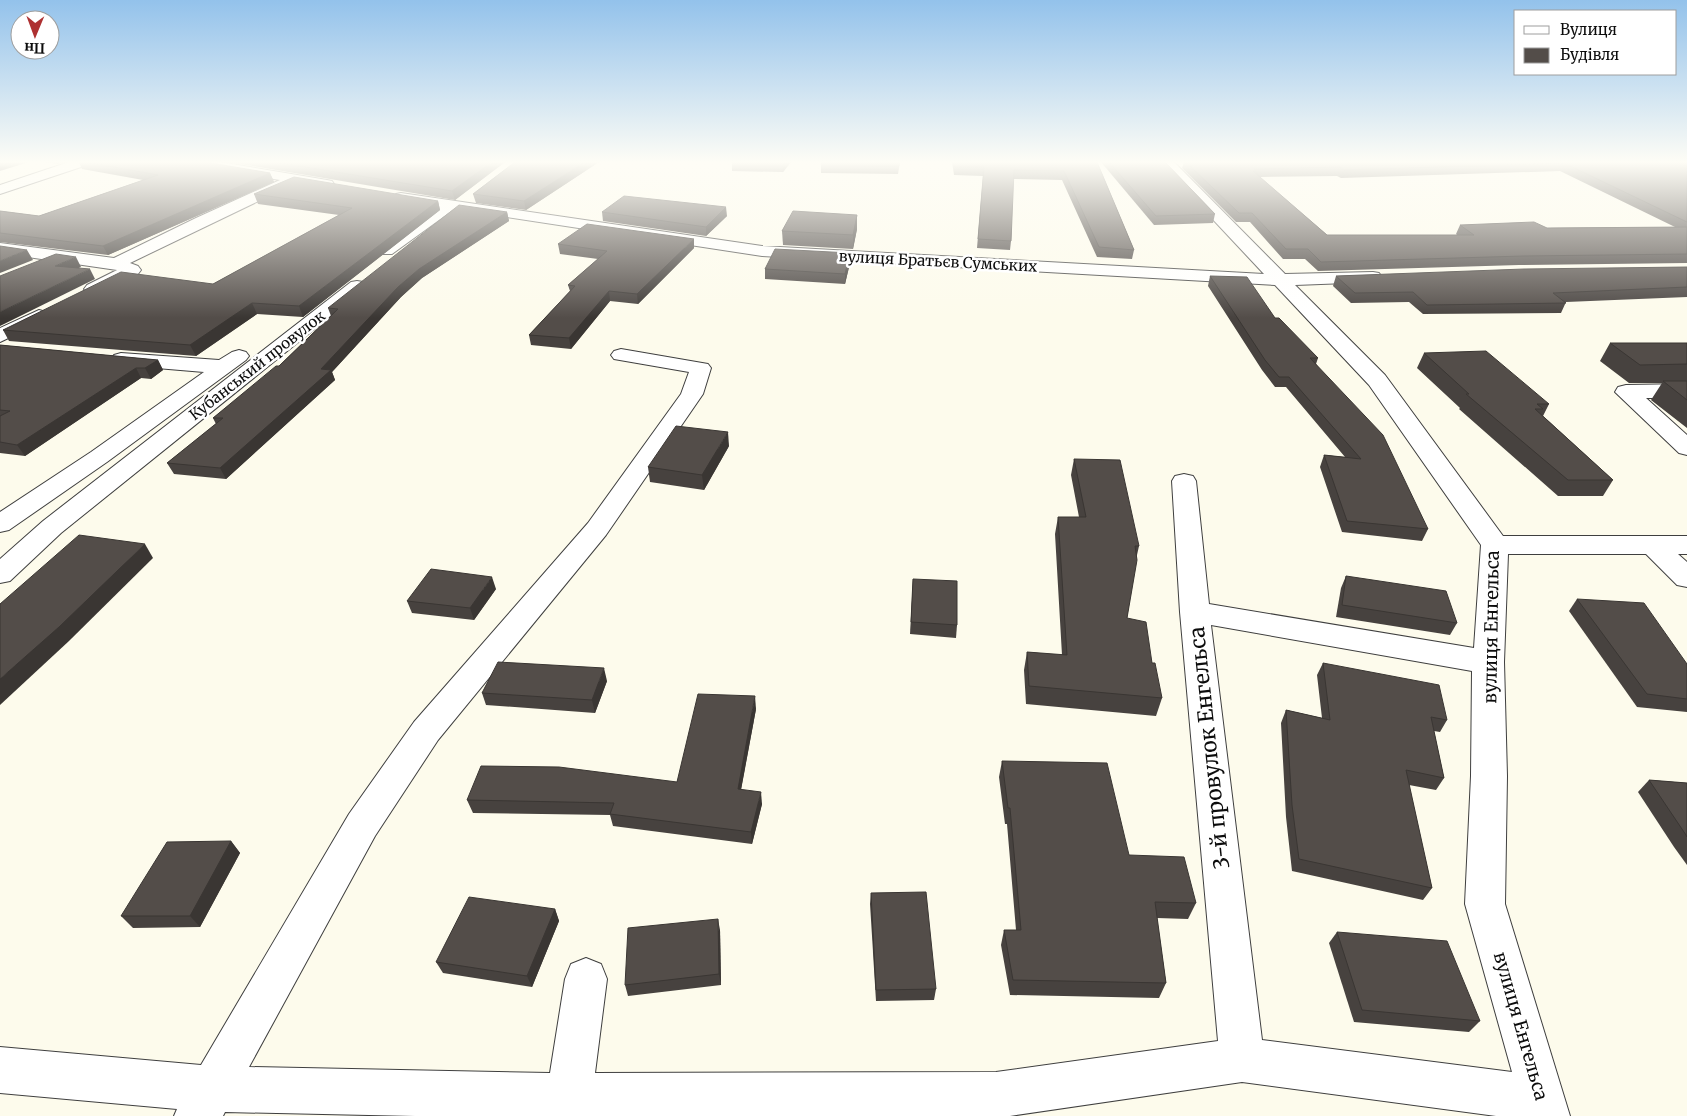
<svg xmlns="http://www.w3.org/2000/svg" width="1687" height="1116" font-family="Merriweather,serif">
	<rect width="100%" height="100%" fill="#fdfbec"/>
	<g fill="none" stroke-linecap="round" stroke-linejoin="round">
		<g stroke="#3f3f3f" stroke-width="2">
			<g id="minor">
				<polygon points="69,162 89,162 87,165 0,194 0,185"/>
				<polygon points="189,162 220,162 327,180 332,181 334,184 332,187 327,188 296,183 130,263 138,266 141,270 138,274 93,294 87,293 84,289 87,285 117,270 0,253 0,243 114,258 196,218 280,180 196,166"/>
				<path d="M 1159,162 L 1174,162 L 1285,274 L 1373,272 L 1379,273 L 1382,277 L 1379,281 L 1373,282 L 1295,285 L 1385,375 L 1503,536 L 1687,536 L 1687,554 L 1678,554 L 1687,562 L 1687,587 L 1677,585 L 1646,554 L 1508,554 L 1504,662 L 1507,776 L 1505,904 L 1570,1116 L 1496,1116 L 1242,1082 L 1010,1116 L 415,1116 L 225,1112 L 223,1116 L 174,1116 L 177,1109 L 0,1093 L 0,1047 L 201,1065 L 349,814 L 414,722 L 588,523 L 681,394 L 689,372 L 614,359 L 611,355 L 614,351 L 621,349 L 708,364 L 711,368 L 703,394 L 606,535 L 438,740 L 375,836 L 249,1067 L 550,1073 L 565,979 L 571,964 L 586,958 L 601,964 L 607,979 L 595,1073 L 996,1072 L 1218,1041 L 1180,612 L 1172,481 L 1175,476 L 1184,474 L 1193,476 L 1196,481 L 1209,604 L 1474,648 L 1481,545 L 1369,385 L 1275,285 L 762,256 L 454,209 L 392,254 L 380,254 L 378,250 L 437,207 L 396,200 L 394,197 L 396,194 L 401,193 L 762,246 L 1264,274 ZM 1211,625 L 1472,671 L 1471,776 L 1465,904 L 1512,1072 L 1262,1040 Z"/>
				<polygon points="357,281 363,282 366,286 363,290 61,533 10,581 0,583 0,559 43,521 351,282"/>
				<polygon points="39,310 46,312 49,316 46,320 0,342 0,328"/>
				<polygon points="239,350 246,352 249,356 246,360 107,462 9,530 0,532 0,512 91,452 204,372 121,365 114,363 111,359 114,355 121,353 219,360 232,352"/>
				<polygon points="1687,384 1687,398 1646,398 1687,435 1687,455 1679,453 1615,392 1618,387 1626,385"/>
			</g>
		</g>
		<use href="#minor" fill="#fff" fill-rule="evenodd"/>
	</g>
	<g fill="#47423f" fill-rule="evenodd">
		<polygon points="44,162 64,162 57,164"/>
		<polygon points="79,162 205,162 270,173 274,182 108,255 0,242 0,211 39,216 143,180 82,169"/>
		<polygon points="229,162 505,162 455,200"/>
		<polygon points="515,162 599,162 526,210 476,203 473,194"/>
		<polygon points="732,162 791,162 783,172 732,171"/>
		<polygon points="822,162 900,162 898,174 821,173 821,165"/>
		<polygon points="952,162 1097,162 1134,250 1132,259 1097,257 1062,180 1013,179 1011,241 1010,250 977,248 983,176 954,175"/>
		<polygon points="1101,162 1165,162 1215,214 1213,223 1154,225"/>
		<path d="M 1184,162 L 1687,162 L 1687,263 L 1519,265 L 1318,271 L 1305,259 L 1283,259 L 1250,222 L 1236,222 L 1182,168 ZM 1560,171 L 1675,227 L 1547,228 L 1460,225 L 1456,234 L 1457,235 L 1327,235 L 1260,177 L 1337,176 L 1341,178 Z"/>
		<polygon points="254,194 438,201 440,210 303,317 257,314 196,356 9,341 3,330 213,284 339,215 258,204"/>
		<polygon points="507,212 509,221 422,278 401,297 332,372 335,380 226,479 174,474 167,463 216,424 213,418 279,366 331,316 328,308"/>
		<polygon points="602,212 727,216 706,236 603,221"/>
		<polygon points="857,215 857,229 853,249 783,245 782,231"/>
		<polygon points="558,244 694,248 638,304 610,301 571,349 531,345 529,335 570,291 568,285 598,259 560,254"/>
		<polygon points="850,263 845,284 765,279 765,269"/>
		<polygon points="1687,267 1687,297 1566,302 1561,313 1423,314 1409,302 1351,303 1333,286 1336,276"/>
		<polygon points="1210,276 1275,318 1318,358 1316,364 1428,529 1422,541 1342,532 1320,467 1324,455 1345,457 1286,387 1275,387 1262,370 1208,286"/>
		<polygon points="1610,343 1687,343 1687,428 1651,400 1662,383 1629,383 1600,361"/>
		<polygon points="0,345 158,360 163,370 151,379 141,378 25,456 0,453"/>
		<polygon points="1424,353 1549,404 1543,416 1613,480 1603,496 1558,496 1459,409 1460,408 1417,368"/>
		<polygon points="729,446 704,490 650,482 648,467"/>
		<polygon points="1074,459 1139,546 1137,555 1127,618 1152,663 1162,698 1156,716 1026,704 1024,670 1027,652 1062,655 1055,534 1058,517 1079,517 1071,475"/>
		<polygon points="1346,576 1457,623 1450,635 1336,617 1341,588"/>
		<polygon points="913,579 957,625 956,638 910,634"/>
		<polygon points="496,589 474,620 412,613 407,601"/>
		<polygon points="1577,599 1687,664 1687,712 1637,707 1569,611"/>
		<polygon points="1323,663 1447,720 1440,732 1434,731 1444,778 1436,790 1409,785 1432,888 1423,900 1292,871 1286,817 1281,723 1286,710 1322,718 1317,675"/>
		<polygon points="607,681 595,713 486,705 482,693"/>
		<polygon points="756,709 741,789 762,804 752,844 613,826 610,815 473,813 467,800 677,782"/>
		<polygon points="1002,761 1129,855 1196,903 1188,919 1157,918 1166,983 1159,998 1010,995 1001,945 1004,930 1016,930 1007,824 1005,824 999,777"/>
		<polygon points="1649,780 1687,783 1687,865 1674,847 1638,792"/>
		<polygon points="231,841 240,853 200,927 133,928 121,916"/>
		<polygon points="871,893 936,989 934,1000 876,1001 870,904"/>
		<polygon points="555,909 559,921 532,987 443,973 436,962"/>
		<polygon points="720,930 721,985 628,996 625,985"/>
		<polygon points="1337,932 1480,1021 1469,1032 1354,1022 1329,943"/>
	</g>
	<g fill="#3a3633">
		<polygon points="0,162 29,162 0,171"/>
		<polygon points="56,162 64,162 57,164"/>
		<polygon points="492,162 505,162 455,200 452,191"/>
		<polygon points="585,162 599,162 526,210 524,201"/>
		<polygon points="782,162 791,162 783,172"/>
		<polygon points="270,173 274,182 108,255 103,246"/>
		<polygon points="438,201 440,210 303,317 299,306"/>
		<polygon points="726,207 727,216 706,236 706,227"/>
		<polygon points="507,212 509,221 422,278 401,297 332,372 335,380 226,479 220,468 321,369 398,287 419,269"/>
		<polygon points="857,215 857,229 853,249 853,235"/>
		<polygon points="694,239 694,248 638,304 637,294"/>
		<polygon points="27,250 33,260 0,273 0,261"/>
		<polygon points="850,253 850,263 845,284 845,274"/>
		<polygon points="76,257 81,267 61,276 55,266"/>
		<polygon points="90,269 95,279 0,326 0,312"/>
		<polygon points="609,291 610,301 571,349 569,338"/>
		<polygon points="252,303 257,314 196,356 190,345"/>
		<polygon points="158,360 163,370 151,379 145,368"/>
		<polygon points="136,368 141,378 25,456 17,445"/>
		<polygon points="728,432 729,446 704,490 702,475"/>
		<polygon points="145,544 153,558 69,641 0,705 0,679"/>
		<polygon points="492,577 496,589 474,620 470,608"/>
		<polygon points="604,668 607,681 595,713 592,700"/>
		<polygon points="755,696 756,709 739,801 738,789"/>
		<polygon points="761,792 762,804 752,844 751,832"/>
		<polygon points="231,841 240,853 200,927 190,916"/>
		<polygon points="555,909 559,921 532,987 527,976"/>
		<polygon points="718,919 720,930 721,985 719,974"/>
	</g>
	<g fill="#534d49" stroke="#3a3633">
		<polygon points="86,162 205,162 270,173 103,246 0,233 0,211 39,216 158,175"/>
		<polygon points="275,162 492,162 452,191"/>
		<polygon points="515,162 585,162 524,201 473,194"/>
		<polygon points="822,162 899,162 899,166 821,165"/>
		<polygon points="953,162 1097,162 1134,250 1099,247 1064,171 1014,170 1011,241 978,239 984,167 954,167"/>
		<polygon points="1109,162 1165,162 1215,214 1156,216"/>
		<polygon points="1186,162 1687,162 1687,222 1564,163 1344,170 1340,167 1254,169 1256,171 1253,171 1327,235 1474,235 1460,225 1534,222 1547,228 1687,227 1687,254 1523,256 1321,262 1308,249 1286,249 1252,213 1239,213"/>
		<polygon points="294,177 438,201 299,306 252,303 190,345 3,330 121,272 213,284 352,208 254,194"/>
		<polygon points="624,196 726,207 706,227 602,212"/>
		<polygon points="459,205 507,212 419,269 398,287 321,369 331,370 220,468 167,463 223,418 213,418 276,366 279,366 338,309 328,308"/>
		<polygon points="793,211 857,215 853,235 782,231"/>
		<polygon points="587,224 694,239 637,294 609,291 569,338 529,335 575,286 568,285 607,251 558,244"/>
		<polygon points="0,246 27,250 0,261"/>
		<polygon points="775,249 850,253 845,274 765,269"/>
		<polygon points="56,254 76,257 55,266 90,269 0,312 0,276"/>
		<polygon points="1687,267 1687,287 1553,293 1566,303 1427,305 1413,292 1355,293 1336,276 1524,269"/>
		<polygon points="1210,276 1247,277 1275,318 1279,318 1318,358 1310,358 1383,435 1428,529 1347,521 1324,455 1361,459 1289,377 1279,377 1265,360"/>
		<polygon points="1610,343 1687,343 1687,364 1640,365"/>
		<polygon points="0,345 158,360 145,368 136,368 17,445 0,442 0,416 10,411 0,410"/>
		<polygon points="1486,351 1549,404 1537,404 1543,409 1535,409 1613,480 1568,480 1466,394 1469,394 1424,353"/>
		<polygon points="1663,381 1687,381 1687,400"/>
		<polygon points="676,426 728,432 702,475 648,467"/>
		<polygon points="1074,459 1120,460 1139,546 1135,546 1137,560 1127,618 1146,622 1152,663 1155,663 1162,698 1029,686 1027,652 1067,655 1058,517 1086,517"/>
		<polygon points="79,535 145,544 59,627 0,679 0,604"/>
		<polygon points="431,569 492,577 470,608 407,601"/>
		<polygon points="1346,576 1446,591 1457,623 1342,605"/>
		<polygon points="913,579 957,581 957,625 911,622"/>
		<polygon points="1577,599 1644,603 1687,664 1687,699 1647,694"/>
		<polygon points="498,662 604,668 592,700 482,693"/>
		<polygon points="1323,663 1439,685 1447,720 1431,717 1444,778 1406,770 1432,888 1299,859 1292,805 1286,710 1330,720"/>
		<polygon points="698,694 755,696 738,789 761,792 751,832 610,814 614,803 467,800 481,766 559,767 677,782"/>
		<polygon points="1002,761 1107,763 1129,855 1184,857 1196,903 1155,902 1166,983 1013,980 1004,930 1021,930 1010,808 1008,808"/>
		<polygon points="1649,780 1687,783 1687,837 1686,835"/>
		<polygon points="231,841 190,916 121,916 167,842"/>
		<polygon points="926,892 936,989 876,990 871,893"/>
		<polygon points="469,897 555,909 527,976 436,962"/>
		<polygon points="718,919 719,974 625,985 628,928"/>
		<polygon points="1337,932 1447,941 1480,1021 1362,1010"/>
	</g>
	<linearGradient id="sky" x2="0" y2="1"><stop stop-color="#93c2eb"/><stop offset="0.51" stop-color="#fefdf6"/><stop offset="1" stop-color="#fefdf6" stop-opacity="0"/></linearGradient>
	<rect width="1687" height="318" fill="url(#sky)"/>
	<g text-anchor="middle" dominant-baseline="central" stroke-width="5" stroke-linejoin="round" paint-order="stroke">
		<g font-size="15" fill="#0c0c0c" stroke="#fff">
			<text transform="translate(938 261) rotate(3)">вулиця Братьєв Сумських</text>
			<text transform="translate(257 365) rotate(-38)">Кубанський провулок</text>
		</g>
		<g font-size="18" fill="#0c0c0c" stroke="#fff">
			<text transform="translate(1491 627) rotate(-89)">вулиця Енгельса</text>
			<text transform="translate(1521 1026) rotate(74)">вулиця Енгельса</text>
		</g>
		<g font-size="21" fill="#0c0c0c" stroke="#fff">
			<text transform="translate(1209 748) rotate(-96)">3-й провулок Енгельса</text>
		</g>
	</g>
	<rect x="1514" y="10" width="162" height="65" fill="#ffffff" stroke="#9e9e9e"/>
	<rect x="1524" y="26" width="25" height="8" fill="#ffffff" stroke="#9e9e9e"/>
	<text x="1560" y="35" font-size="15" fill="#0c0c0c">Вулиця</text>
	<rect x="1524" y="48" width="25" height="15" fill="#534d49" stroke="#9e9e9e"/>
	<text x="1560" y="60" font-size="15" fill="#0c0c0c">Будівля</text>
	<g transform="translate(35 35) rotate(181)"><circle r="24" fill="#ffffff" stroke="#9e9e9e"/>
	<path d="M0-4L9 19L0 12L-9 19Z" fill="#ae3132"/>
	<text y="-8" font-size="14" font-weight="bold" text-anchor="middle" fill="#0c0c0c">Пн</text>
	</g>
</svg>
